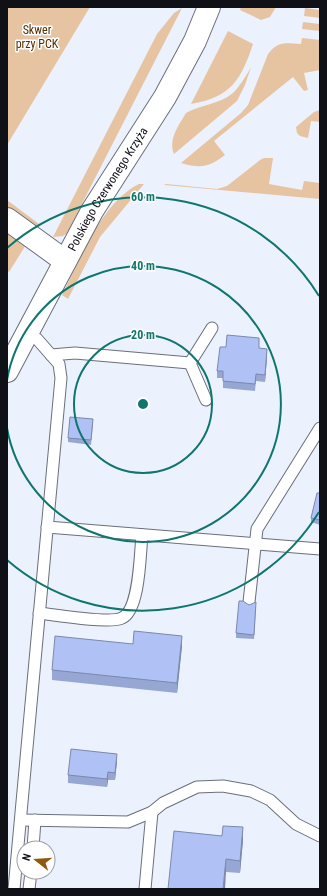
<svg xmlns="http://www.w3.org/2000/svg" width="327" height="896" font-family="'Roboto Condensed',sans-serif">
	<rect width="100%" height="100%" fill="#ecf1fe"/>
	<g fill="#e6c4a2">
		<polygon points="7,7 90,7 7,145"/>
		<polygon points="241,7 276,7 270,17 261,20 240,10"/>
		<polygon points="182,8 67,233 63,236 53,237 157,34 174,13"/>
		<polygon points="305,8 320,10 320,18 304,16"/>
		<polygon points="303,22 320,24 320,31 302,29"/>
		<path d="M 228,31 L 253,44 C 241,80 231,97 191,104 Z"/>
		<path d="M 302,38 L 320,40 L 320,70 L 304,73 L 308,90 L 304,91 L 293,77 L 214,141 L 225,155 C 209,167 201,169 181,163 L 241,113 L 248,105 L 268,54 C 278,41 285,43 301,44 Z"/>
		<path d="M 251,67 L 245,85 L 237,101 L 174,154 C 168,139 179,125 186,113 C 200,105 220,104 233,93 C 240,86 246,76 251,67 Z"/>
		<polygon points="320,110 320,122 311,121 308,138 300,136 297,133 296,127 314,112"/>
		<polygon points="264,158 273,158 269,184 302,190 304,181 320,183 320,199 164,185 166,184 217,189 227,186 260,160"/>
		<path d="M 139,184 L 144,184 L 100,237 L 68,299 L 62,295 C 80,260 101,203 139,184 Z"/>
		<polygon points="7,200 39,224 9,272 7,271"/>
	</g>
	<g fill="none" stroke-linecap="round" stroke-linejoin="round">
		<g stroke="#6b6f7a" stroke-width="13">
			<g id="lane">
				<polyline points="51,355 75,353 190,363 212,328"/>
				<polyline points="190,363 206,400"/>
				<polyline points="47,527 320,549"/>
				<polyline points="249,602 257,529 320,428"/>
				<path d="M 39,613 C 55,615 110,624 122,618 C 140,610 140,553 142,535"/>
				<polyline points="21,820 128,822 152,812 163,803 197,787 223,786 251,791 270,800 296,824 320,836"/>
				<polyline points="33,848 35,820"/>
				<polyline points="14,889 61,378 59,364 37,339 26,334"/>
				<polyline points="29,889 31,872"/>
				<polyline points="145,889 152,812"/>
			</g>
		</g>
		<g stroke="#6b6f7a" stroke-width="24">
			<polyline id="street" points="7,219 65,261"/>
		</g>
		<g stroke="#6b6f7a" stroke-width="24">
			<g id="secondary">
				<path id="s1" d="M 7,371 L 92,211 L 165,97 L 195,41 L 209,7"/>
			</g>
		</g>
		<use href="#lane" stroke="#fff" stroke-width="11"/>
		<use href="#street" stroke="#fff" stroke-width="22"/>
		<use href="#secondary" stroke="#fff" stroke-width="22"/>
	</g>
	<g fill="#97a7d3">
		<polygon points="259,348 267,356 265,382 256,381 255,391 223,388 223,378 217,378 217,371"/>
		<polygon points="93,423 91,445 68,442 68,438"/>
		<polygon points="320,493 320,525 311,522 311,518"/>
		<polygon points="249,605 256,607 254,639 236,638 236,633"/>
		<polygon points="133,644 182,646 177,693 52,680 52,670"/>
		<polygon points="117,761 115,780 108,780 107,787 68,783 68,775"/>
		<polygon points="243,840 240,873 226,872 168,889"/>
	</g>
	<g fill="#7b88ac">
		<polygon points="267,349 267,356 265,382 265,375"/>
		<polygon points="182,636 182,646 177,693 177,683"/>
		<polygon points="117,754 117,761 115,780 115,773"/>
		<polygon points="108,772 108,780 107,787 107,779"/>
		<polygon points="243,827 243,840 240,873 240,861"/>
		<polygon points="226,859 226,872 225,889 223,889"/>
	</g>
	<g fill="#b0c2f5" stroke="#7b88ac">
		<polygon points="227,335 259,338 259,348 267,349 265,375 256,374 255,384 223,381 223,371 217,371 220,347 226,347"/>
		<polygon points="70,417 93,419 91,440 68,438"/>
		<polygon points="317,493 320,493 320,520 311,518"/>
		<polygon points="239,601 243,601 249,605 256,602 254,635 236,633"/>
		<polygon points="134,631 182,636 177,683 52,670 55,636 133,644"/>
		<polygon points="71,749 117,754 115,773 108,772 107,779 68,775"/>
		<polygon points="223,826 243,827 240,861 226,859 223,889 168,889 174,831 222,836"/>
	</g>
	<g fill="none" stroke="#0f766e" stroke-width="2">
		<circle cx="143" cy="404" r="69"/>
		<path d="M7 380A138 138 0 1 1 7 428"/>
		<path d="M319 512A207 207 0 0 1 7 560M7 248A207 207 0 0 1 319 296"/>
	</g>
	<g text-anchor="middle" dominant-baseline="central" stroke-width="3" stroke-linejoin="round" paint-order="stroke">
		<g font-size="12" fill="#512f03" stroke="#fff">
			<text x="37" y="30">Skwer<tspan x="37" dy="14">przy PCK</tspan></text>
		</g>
		<g font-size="12" fill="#101116" stroke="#fff">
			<text stroke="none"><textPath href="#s1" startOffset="208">Polskiego Czerwonego Krzyża</textPath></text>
		</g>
	</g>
	<circle cx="143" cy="404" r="6" fill="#0f766e" stroke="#fff" stroke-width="2"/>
	<g font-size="12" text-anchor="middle" font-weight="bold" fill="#0f766e" stroke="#fff" stroke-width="3" stroke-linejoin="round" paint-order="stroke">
		<text x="143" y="201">60 m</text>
		<text x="143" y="270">40 m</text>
		<text x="143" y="339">20 m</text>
	</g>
	<rect width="327" height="896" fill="none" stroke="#101116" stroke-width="16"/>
	<g transform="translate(36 860) rotate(287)"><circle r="19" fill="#ffffff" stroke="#9fa0a2"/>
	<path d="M0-3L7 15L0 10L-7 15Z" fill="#905911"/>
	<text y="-6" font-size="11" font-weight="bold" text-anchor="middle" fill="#101116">N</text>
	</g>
</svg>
